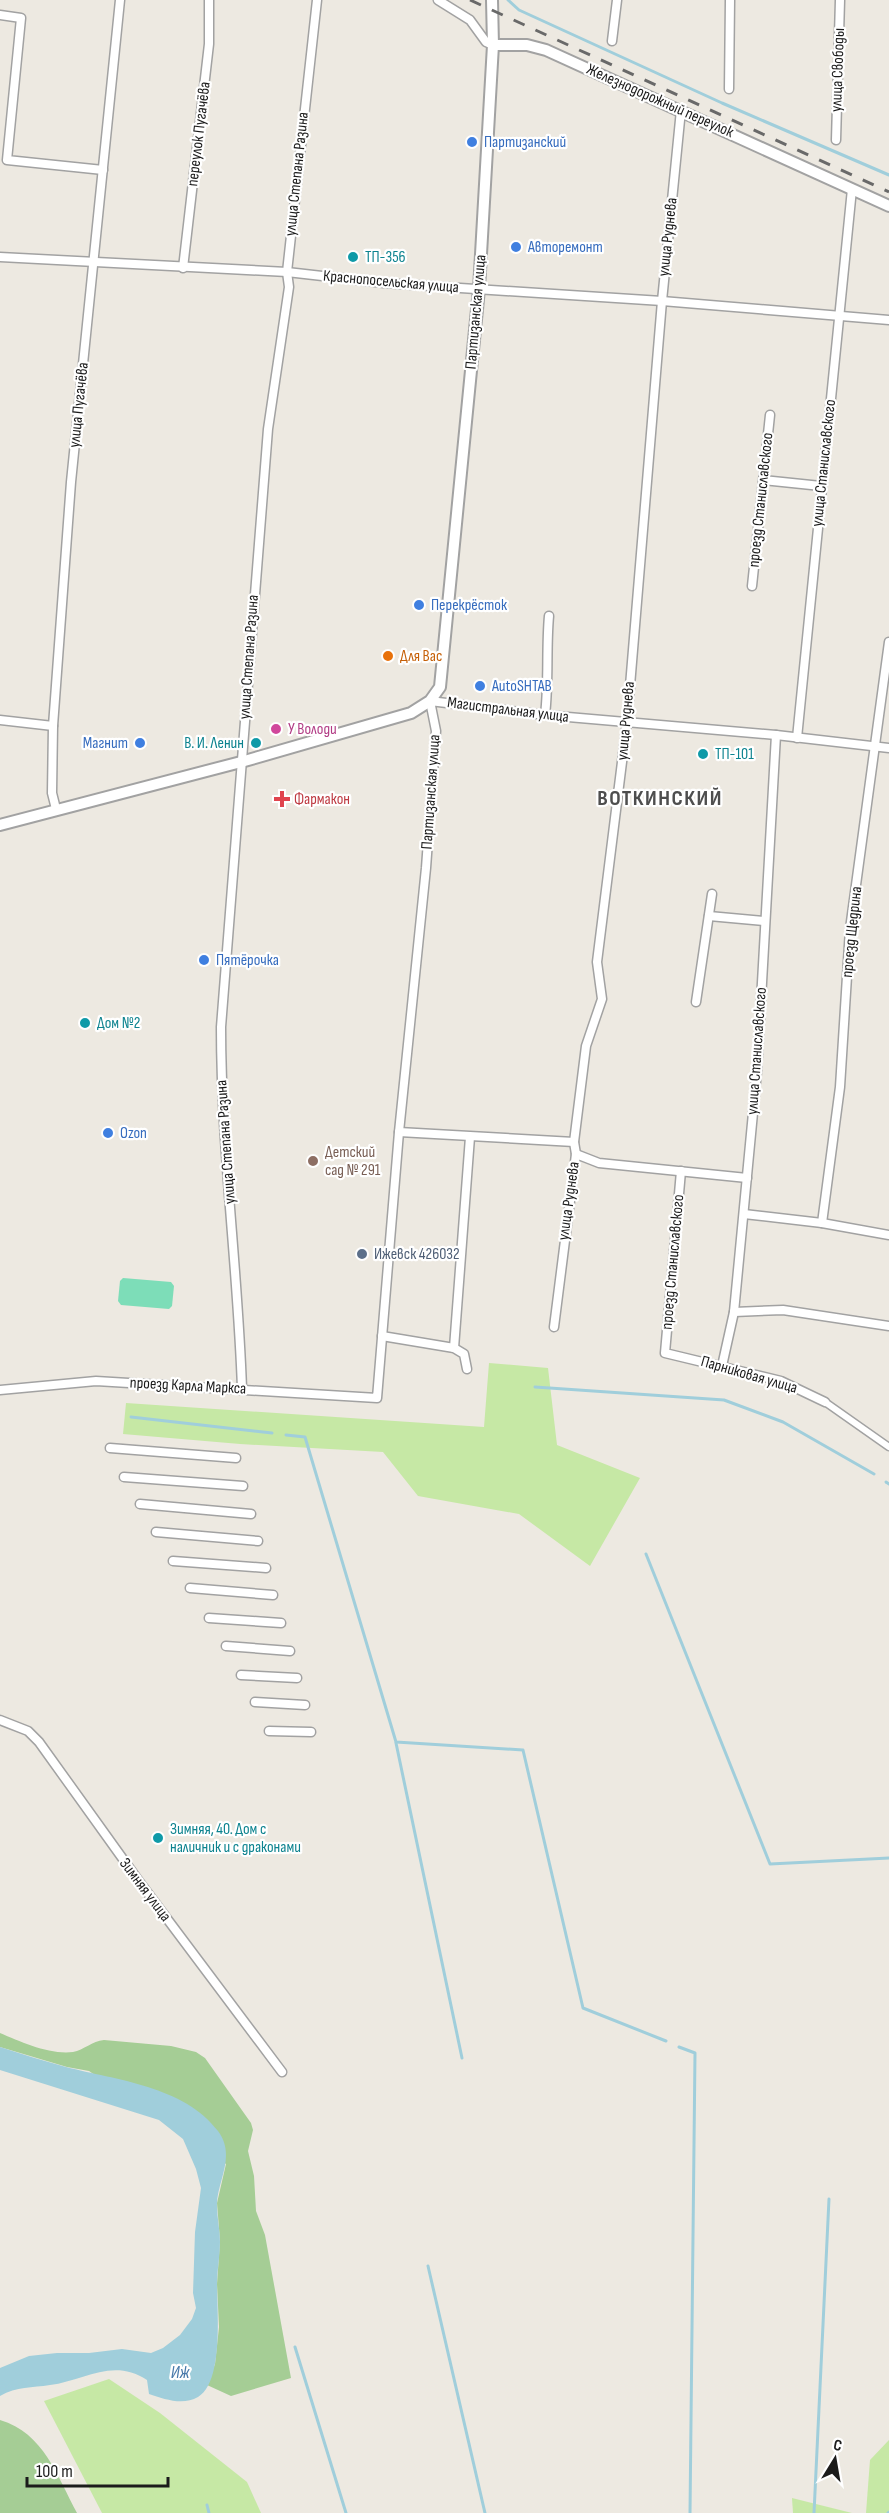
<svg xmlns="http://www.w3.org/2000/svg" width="889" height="2513" font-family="'Sofia Sans Condensed',sans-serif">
	<rect width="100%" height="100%" fill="#ede9e1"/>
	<g fill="#c6e8a5">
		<polygon points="489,1363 548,1368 557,1445 640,1478 590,1566 519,1514 418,1496 383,1452 240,1444 123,1434 126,1403 484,1427"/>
		<polygon points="109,2379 160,2413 247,2482 261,2513 102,2513 44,2401"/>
		<polygon points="889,2440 889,2513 866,2513 870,2460"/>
		<polygon points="792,2498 852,2513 793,2513"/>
	</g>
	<g fill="#a5cd95">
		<path d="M 0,2033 C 21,2042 50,2055 73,2052 C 84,2050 92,2041 104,2040 L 171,2046 L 196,2052 L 205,2058 L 251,2123 L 253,2130 L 248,2151 L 254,2176 L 256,2211 L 265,2235 L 291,2378 L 231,2396 L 207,2385 L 215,2364 L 219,2327 L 217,2284 L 220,2241 L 217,2203 L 226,2164 L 89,2071 L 67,2067 L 0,2047 Z"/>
		<path d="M 0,2420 C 44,2433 57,2476 77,2513 L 0,2513 Z"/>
	</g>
	<polygon fill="#7dddb8" points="123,1278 171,1282 174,1286 172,1306 169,1309 121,1305 118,1301 120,1281"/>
	<path fill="#a0cedb" d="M 0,2047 C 22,2054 44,2061 66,2067 C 116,2080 184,2086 218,2131 C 237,2156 216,2183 217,2206 C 217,2218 220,2230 220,2242 C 220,2256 217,2270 217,2283 C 217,2309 224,2382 198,2397 C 183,2406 164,2399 149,2394 L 147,2380 C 113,2357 83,2381 50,2385 C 32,2388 17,2386 0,2396 L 0,2368 L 29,2356 L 57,2353 L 89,2353 L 122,2349 L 151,2353 L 163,2348 L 180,2335 L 192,2319 L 196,2308 L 193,2293 L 195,2232 L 201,2188 L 196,2169 L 183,2139 L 159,2120 L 0,2070 Z"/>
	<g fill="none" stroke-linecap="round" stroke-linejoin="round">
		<g stroke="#a0cedb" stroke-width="3">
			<polyline points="508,0 519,10 722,103 889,175"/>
			<polyline points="535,1387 724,1400 783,1422 874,1474"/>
			<polyline points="131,1417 272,1433"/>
			<polyline points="286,1435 305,1437 396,1742 523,1750 583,2008 666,2041"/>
			<polyline points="886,1482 889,1484"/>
			<polyline points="646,1554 770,1864 889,1858"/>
			<polyline points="396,1743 462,2058"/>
			<polyline points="679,2047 695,2053 690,2513"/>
			<polyline points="428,2266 485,2513"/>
			<polyline points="295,2347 346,2513"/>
			<polyline points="207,2505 209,2513"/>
			<polyline points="814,2513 829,2199"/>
			<polyline points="888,2513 889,2512"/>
		</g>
		<g stroke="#a2a2a2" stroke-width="9">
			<polyline id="pedestrian" points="825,1402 889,1447"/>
		</g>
		<g stroke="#a2a2a2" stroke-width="11">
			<g id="minor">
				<polyline points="438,0 470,20 486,42 493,45"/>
				<polyline points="0,15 21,18 7,160 103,170"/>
				<polyline points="612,41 617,0"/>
				<polyline points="729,89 730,0"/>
				<polyline points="836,140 840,0"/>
				<polyline points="0,257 287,272 384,283 662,301 889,320"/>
				<polyline points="183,268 209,44 209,0"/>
				<polyline points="763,480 821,486"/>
				<polyline points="752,586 770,415"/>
				<path d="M 545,715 C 549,682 546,649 549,616"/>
				<polyline points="0,720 53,726"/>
				<polyline points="797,738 852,189"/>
				<polyline points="56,809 52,793 53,726 71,482 120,0"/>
				<polyline points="709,916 764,921"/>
				<polyline points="696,1002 712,894"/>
				<polyline points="399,1132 574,1142"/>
				<polyline points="576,1154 599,1163 747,1178"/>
				<polyline points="681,1171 665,1353 781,1381 825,1402"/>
				<polyline points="744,1214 822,1223 889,1235"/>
				<polyline points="822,1223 840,1087 850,929 889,642"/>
				<polyline points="734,1312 783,1310 889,1326"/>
				<polyline points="554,1327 576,1154 574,1142 586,1046 602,999 597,962 627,722 662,301 681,110"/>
				<polyline points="382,1336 454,1348 464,1354 467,1369"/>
				<polyline points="454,1348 470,1137"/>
				<polyline points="722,1366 734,1312 757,1071 776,735"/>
				<path d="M 242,1389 C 238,1268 221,1148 221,1027 L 268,429 L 289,287 L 287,272 L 317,0"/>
				<polyline points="0,1390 96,1381 377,1398 399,1132 426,868 436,731 430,701 545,715 776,735 889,748"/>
				<polyline points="110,1448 236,1458"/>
				<polyline points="124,1477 243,1486"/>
				<polyline points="140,1504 251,1514"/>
				<polyline points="156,1532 258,1541"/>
				<polyline points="173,1561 266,1568"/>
				<polyline points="190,1588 273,1595"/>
				<polyline points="209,1618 281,1623"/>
				<polyline points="226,1646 290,1651"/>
				<polyline points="241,1675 297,1678"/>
				<polyline points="255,1702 305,1705"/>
				<polyline points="0,1720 28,1731 39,1742 138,1880 282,2072"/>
				<polyline points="269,1731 311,1732"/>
			</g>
		</g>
		<g stroke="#a2a2a2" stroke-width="14">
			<g id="tertiary">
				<polyline points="493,45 527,45 546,50 889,206"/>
				<polyline points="0,825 241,762 411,713 430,701 440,687 479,289 493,45 492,0"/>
			</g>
		</g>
		<use href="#pedestrian" stroke="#fff" stroke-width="6"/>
		<use href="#minor" stroke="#fff" stroke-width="8"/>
		<use href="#tertiary" stroke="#fff" stroke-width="10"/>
		<polyline stroke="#696969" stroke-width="3" stroke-dasharray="12 12" stroke-linecap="butt" points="470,0 889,192"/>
	</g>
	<g fill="#3f7fe0" stroke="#fff" stroke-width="2">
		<circle cx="472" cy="142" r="6"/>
		<circle cx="516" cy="247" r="6"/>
		<circle cx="419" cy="605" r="6"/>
		<circle cx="480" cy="686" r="6"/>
		<circle cx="140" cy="743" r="6"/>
		<circle cx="204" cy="960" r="6"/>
		<circle cx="108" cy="1133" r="6"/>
	</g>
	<g fill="#0f9aa8" stroke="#fff" stroke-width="2">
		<circle cx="353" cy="257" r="6"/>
		<circle cx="256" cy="743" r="6"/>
		<circle cx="703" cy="754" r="6"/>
		<circle cx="85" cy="1023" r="6"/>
		<circle cx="158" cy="1838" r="6"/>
	</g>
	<circle fill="#e8710a" stroke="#fff" stroke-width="2" cx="388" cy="656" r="6"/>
	<circle fill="#d1479c" stroke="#fff" stroke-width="2" cx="276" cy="729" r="6"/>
	<path fill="#e0444e" stroke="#fff" stroke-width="2" d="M279 790h6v6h6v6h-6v6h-6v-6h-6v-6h6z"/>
	<circle fill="#8d6e63" stroke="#fff" stroke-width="2" cx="313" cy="1161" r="6"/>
	<circle fill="#5c6f8a" stroke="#fff" stroke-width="2" cx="362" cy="1254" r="6"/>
	<g text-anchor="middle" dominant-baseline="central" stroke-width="4.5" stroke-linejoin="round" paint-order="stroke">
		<g font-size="16" fill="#1b1b1b" stroke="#fff">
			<text transform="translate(838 70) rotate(-88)">улица Свободы</text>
			<text transform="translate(660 101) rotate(24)">Железнодорожный переулок</text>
			<text transform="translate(199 134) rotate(-83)">переулок Пугачёва</text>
			<text transform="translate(297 174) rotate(-84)">улица Степана Разина</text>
			<text transform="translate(668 237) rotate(-84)">улица Руднева</text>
			<text transform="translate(391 282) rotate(5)">Краснопосельская улица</text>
			<text transform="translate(476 312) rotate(-85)">Партизанская улица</text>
			<text transform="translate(79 405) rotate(-84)">улица Пугачёва</text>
			<text transform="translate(824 463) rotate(-84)">улица Станиславского</text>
			<text transform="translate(761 500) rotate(-84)">проезд Станиславского</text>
			<text transform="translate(249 657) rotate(-86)">улица Степана Разина</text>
			<text transform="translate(508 710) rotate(7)">Магистральная улица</text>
			<text transform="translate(626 721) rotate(-85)">улица Руднева</text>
			<text transform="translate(431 792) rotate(-86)">Партизанская улица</text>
			<text transform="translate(852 932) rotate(-84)">проезд Щедрина</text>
			<text transform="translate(757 1051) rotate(-86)">улица Станиславского</text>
			<text transform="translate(226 1142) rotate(-94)">улица Степана Разина</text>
			<text transform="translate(569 1201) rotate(-82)">улица Руднева</text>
			<text transform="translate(673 1262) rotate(-85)">проезд Станиславского</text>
			<text transform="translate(749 1375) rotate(16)">Парниковая улица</text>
			<text transform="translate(188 1386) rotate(3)">проезд Карла Маркса</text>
			<text transform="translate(145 1890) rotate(53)">Зимняя улица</text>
		</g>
		<g font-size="16" fill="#366cbe" stroke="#fff" text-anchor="start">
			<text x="484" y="142">Партизанский</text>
			<text x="528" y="247">Авторемонт</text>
			<text x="431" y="605">Перекрёсток</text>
			<text x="492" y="686">AutoSHTAB</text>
			<text x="128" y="743" text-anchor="end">Магнит</text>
			<text x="216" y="960">Пятёрочка</text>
			<text x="120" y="1133">Ozon</text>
		</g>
		<g font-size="16" fill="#0d838f" stroke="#fff" text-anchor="start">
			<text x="365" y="257">ТП-356</text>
			<text x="244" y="743" text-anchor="end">В. И. Ленин</text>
			<text x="715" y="754">ТП-101</text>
			<text x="97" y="1023">Дом №2</text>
			<text x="170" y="1829">Зимняя, 40. Дом с<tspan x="170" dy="18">наличник и с драконами</tspan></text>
		</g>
		<g font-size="16" fill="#c56008" stroke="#fff" text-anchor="start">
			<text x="400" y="656">Для Вас</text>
		</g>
		<g font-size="16" fill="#b23c85" stroke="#fff" text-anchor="start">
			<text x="288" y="729">У Володи</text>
		</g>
		<g font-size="16" fill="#be3a42" stroke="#fff" text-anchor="start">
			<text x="294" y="799">Фармакон</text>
		</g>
		<g font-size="16" fill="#785e54" stroke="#fff" text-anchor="start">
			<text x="325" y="1152">Детский<tspan x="325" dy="18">сад № 291</tspan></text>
		</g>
		<g font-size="16" fill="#4e5e75" stroke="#fff" text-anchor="start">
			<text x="374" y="1254">Ижевск 426032</text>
		</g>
		<g font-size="18" font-style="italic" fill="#4879aa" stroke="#fff">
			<text x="180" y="2372">Иж</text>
		</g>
		<g font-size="22" font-weight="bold" letter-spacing="1.5" fill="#4e4e4e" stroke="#fff">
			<text x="660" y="798">ВОТКИНСКИЙ</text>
		</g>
	</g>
	<g transform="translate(835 2459) rotate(11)" stroke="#ffffff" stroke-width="4.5" paint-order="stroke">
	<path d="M0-4.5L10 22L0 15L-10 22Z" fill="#1b1b1b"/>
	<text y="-9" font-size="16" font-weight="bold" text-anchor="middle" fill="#1b1b1b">С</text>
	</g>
	<path d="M27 2477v9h141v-9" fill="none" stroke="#1b1b1b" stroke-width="3"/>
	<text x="36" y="2477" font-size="18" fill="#1b1b1b" stroke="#ffffff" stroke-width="4.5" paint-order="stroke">100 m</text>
</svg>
